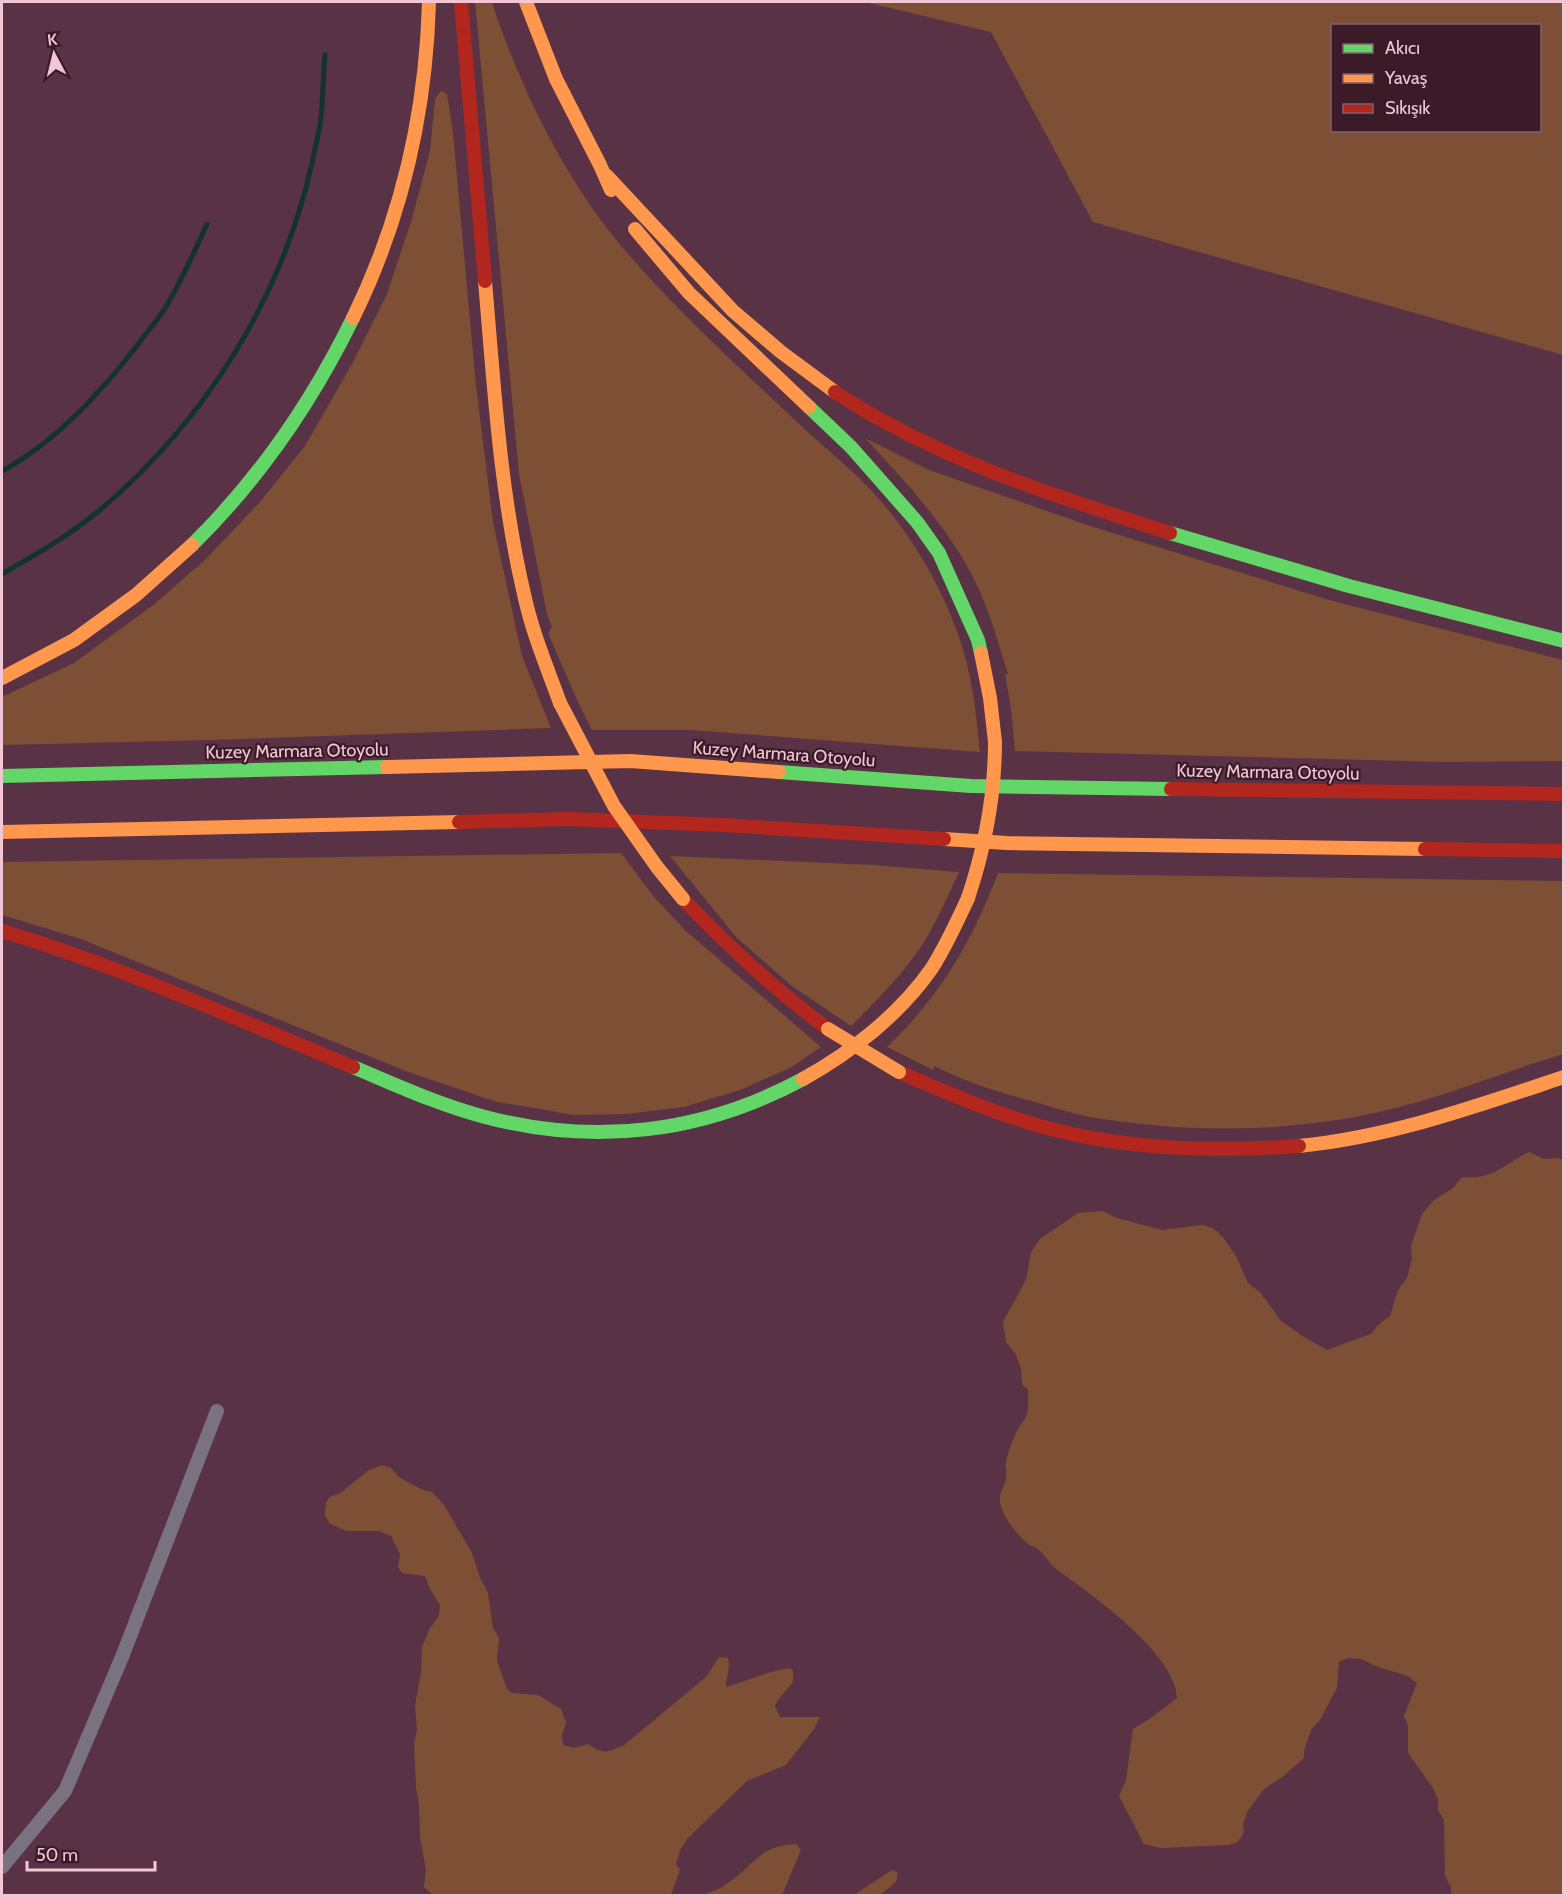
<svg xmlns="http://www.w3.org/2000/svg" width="1565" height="1897" font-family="Cabin,sans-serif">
	<rect width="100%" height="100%" fill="#5a3245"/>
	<g fill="#7d4f35" fill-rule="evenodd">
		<path d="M 475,2 L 492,2 C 520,89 568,186 629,255 C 680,314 739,367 796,421 C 819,443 845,463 867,486 C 907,527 939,581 958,634 C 972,672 976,713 980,752 L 691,730 L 592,730 L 577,700 L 548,633 L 552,627 L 547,614 L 519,474 Z"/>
		<path d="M 865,2 L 1563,2 L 1563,355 L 1093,222 L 991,32 ZM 1332,26 L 1540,26 L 1540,130 L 1332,130 Z"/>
		<polygon points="441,91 447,94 453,133 476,386 493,522 522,656 551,728 212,740 2,745 2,697 74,663 152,606 205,560 259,503 305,446 352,364 387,294 411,222 430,151 435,99"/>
		<path d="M 865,438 L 929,470 L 1090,526 L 1329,600 L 1563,660 L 1563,761 L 1445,762 L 1015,751 L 1011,709 L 1005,674 L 1008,674 C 998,642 989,609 974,579 C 947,526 905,481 865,438 Z"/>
		<polygon points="621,853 655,898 686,931 821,1047 790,1068 740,1090 684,1107 626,1114 574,1115 534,1108 497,1102 408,1072 81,939 2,915 2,862"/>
		<path d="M 670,856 L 873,865 L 959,872 C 950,891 941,912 931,930 C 911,967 880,997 851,1026 L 792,986 L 737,938 Z"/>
		<path d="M 998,873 L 1563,881 L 1563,1054 C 1494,1075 1427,1104 1355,1117 C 1266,1133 1174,1132 1085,1116 C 1067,1112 1049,1106 1032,1101 C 998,1092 965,1082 934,1066 L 933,1070 L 887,1047 C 942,994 971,943 998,873 Z"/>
		<path d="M 1529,1152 L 1544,1159 L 1559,1158 L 1564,1161 L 1564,1890 L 1560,1895 L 1451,1895 L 1451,1887 L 1445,1876 L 1444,1820 L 1438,1810 L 1438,1799 L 1433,1788 L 1408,1753 L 1408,1726 L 1404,1716 L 1417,1683 L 1408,1676 L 1378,1667 L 1361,1659 L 1348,1658 L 1339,1662 L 1337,1688 L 1320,1720 L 1311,1730 L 1304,1751 L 1304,1758 L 1281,1778 L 1264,1789 L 1247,1812 L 1243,1825 L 1244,1832 L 1238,1842 L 1229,1845 L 1161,1848 L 1144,1844 L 1119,1796 L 1126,1780 L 1133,1729 C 1149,1720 1163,1709 1177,1698 C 1175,1652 1090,1594 1055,1568 C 1049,1563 1046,1556 1040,1551 C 1037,1548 1032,1546 1028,1544 C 1017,1535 1003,1517 1000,1503 C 998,1492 1006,1486 1006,1477 C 1007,1472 1005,1468 1006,1463 C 1007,1452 1014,1438 1018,1429 C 1020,1425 1024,1421 1026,1417 C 1029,1410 1028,1398 1028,1390 L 1022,1384 L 1021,1368 L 1015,1353 L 1006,1342 L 1003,1322 L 1026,1280 L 1031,1252 L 1040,1239 L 1078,1213 L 1103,1211 L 1114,1217 L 1162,1230 L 1203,1225 L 1213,1228 L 1222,1236 L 1236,1256 L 1248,1283 L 1260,1292 L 1281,1321 L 1304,1337 L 1327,1350 L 1371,1334 L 1378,1325 L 1390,1316 L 1398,1290 L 1407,1278 L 1412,1259 L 1411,1246 L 1422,1214 L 1434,1200 L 1453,1188 L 1462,1177 C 1469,1177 1476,1178 1482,1176 C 1499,1173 1513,1159 1529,1152 Z"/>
		<path d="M 382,1465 L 391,1468 L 400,1478 L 423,1490 L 432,1492 L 444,1505 L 472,1553 L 480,1578 L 488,1593 L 493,1628 L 499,1638 L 497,1661 L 507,1689 L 512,1693 L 538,1695 L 561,1709 L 566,1723 L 562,1735 L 563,1745 L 574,1748 L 588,1744 C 603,1755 608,1752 624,1745 L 706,1677 L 719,1657 L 728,1658 C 731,1666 726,1677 726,1687 C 748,1681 768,1671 790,1668 L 793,1671 L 793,1682 L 778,1700 L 775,1706 L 780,1717 L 820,1717 L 814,1729 L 786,1765 L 747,1781 L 689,1837 L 680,1850 L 676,1864 L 680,1870 L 671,1895 L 434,1896 L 424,1887 L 426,1870 L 420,1837 L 419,1803 L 416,1788 L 414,1743 L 417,1730 L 415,1705 L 421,1673 L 422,1647 L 429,1630 L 439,1615 L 440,1605 L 430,1589 L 425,1576 L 402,1573 L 398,1567 L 400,1554 L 391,1536 L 379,1531 L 347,1531 L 330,1524 L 325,1516 L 326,1502 L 331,1496 L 339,1494 L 369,1470 Z"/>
		<path d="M 796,1844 L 801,1850 L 782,1895 L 702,1895 C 711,1892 721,1889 728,1883 C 755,1865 758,1846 796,1844 Z"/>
		<polygon points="892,1870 898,1873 896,1882 880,1895 854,1895"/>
	</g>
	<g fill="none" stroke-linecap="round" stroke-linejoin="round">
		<g stroke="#12342d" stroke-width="5">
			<path d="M 2,471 C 57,441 101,392 139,343 C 147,332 156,322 164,310 C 181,282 194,253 207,224"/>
			<path d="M 2,574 C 35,555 70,535 100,510 C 205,421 282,298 312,163 C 315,148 319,133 321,118 C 323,97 323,76 325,55"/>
		</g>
		<polyline stroke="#7a7281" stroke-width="14" points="2,1867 65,1791 122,1657 217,1411"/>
		<g stroke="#63d668" stroke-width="14">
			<polyline points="809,407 851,447 917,522 939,553 978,640 981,653"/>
			<polyline points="1170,533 1349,586 1564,641"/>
			<path d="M 192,545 C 259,479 312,402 353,318"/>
			<polyline points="779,772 971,786 1171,789"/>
			<polyline points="2,776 387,767"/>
			<path d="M 353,1067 C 396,1085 439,1105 485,1117 C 595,1146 703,1133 803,1079"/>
		</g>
		<g stroke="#ff974d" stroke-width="14">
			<polyline points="526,2 556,79 600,165 611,190"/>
			<polyline points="607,176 733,311 781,352 835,392"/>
			<polyline points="635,229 689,293 809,407"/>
			<path d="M 485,281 C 494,386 500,492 524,594 C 532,632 547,667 560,703"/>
			<path d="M 353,318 C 402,218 426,113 429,2"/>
			<polyline points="981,653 990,698 995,742"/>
			<polyline points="2,678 74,640 136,595 192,545"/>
			<polyline points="387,767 630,761 779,772"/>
			<polyline points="2,832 459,822"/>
			<polyline points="944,839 1007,843 1425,849"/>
			<path d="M 803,1079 C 852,1052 900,1014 932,968 C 946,946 957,922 968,898"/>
			<path d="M 1299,1146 C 1391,1137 1477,1106 1564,1077"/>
		</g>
		<g stroke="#b3261e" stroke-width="14">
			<polyline points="461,2 485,281"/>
			<path d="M 835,392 C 936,459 1055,496 1170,533"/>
			<polyline points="1171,789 1564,794"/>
			<polyline points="459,822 568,819 723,825 944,839"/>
			<polyline points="1425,849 1564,851"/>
			<path d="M 683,899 C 728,946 775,990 828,1029"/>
			<path d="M 2,931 C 122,967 236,1019 353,1067"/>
			<path d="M 899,1072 C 945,1092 991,1112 1040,1126 C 1125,1150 1212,1152 1299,1146"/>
		</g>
		<g stroke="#ff974d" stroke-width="14">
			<polyline points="560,703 614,806 657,867 683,899"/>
			<path d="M 968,898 C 985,847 995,796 995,742"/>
			<polyline points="828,1029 899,1072"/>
		</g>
	</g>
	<g text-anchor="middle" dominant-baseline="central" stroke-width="4.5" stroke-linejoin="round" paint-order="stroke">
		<g font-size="18" fill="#f3c6d6" stroke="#3c1b29">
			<text transform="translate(297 751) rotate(-1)">Kuzey Marmara Otoyolu</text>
			<text transform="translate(784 754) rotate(4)">Kuzey Marmara Otoyolu</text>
			<text transform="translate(1268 772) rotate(1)">Kuzey Marmara Otoyolu</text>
		</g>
	</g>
	<rect width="1565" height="1897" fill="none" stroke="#f3c6d6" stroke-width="6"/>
	<rect x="1331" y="24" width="210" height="108" fill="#3c1b29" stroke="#855f6e" stroke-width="1.5"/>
	<rect x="1343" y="44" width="30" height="9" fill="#63d668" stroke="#855f6e" stroke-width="1.5"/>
	<text x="1385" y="54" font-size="18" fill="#f3c6d6">Akıcı</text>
	<rect x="1343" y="74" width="30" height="9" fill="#ff974d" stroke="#855f6e" stroke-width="1.5"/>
	<text x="1385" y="84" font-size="18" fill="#f3c6d6">Yavaş</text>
	<rect x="1343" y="104" width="30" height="9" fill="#b3261e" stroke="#855f6e" stroke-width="1.5"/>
	<text x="1385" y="114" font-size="18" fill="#f3c6d6">Sıkışık</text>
	<g transform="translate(54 54) rotate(353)" stroke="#3c1b29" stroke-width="4.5" paint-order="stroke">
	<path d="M0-4.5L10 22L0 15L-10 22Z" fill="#f3c6d6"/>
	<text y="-9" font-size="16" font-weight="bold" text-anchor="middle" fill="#f3c6d6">K</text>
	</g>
	<path d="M27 1861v9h128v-9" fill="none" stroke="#f3c6d6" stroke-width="3"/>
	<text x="36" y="1861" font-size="18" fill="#f3c6d6" stroke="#3c1b29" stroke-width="4.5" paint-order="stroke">50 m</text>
</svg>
